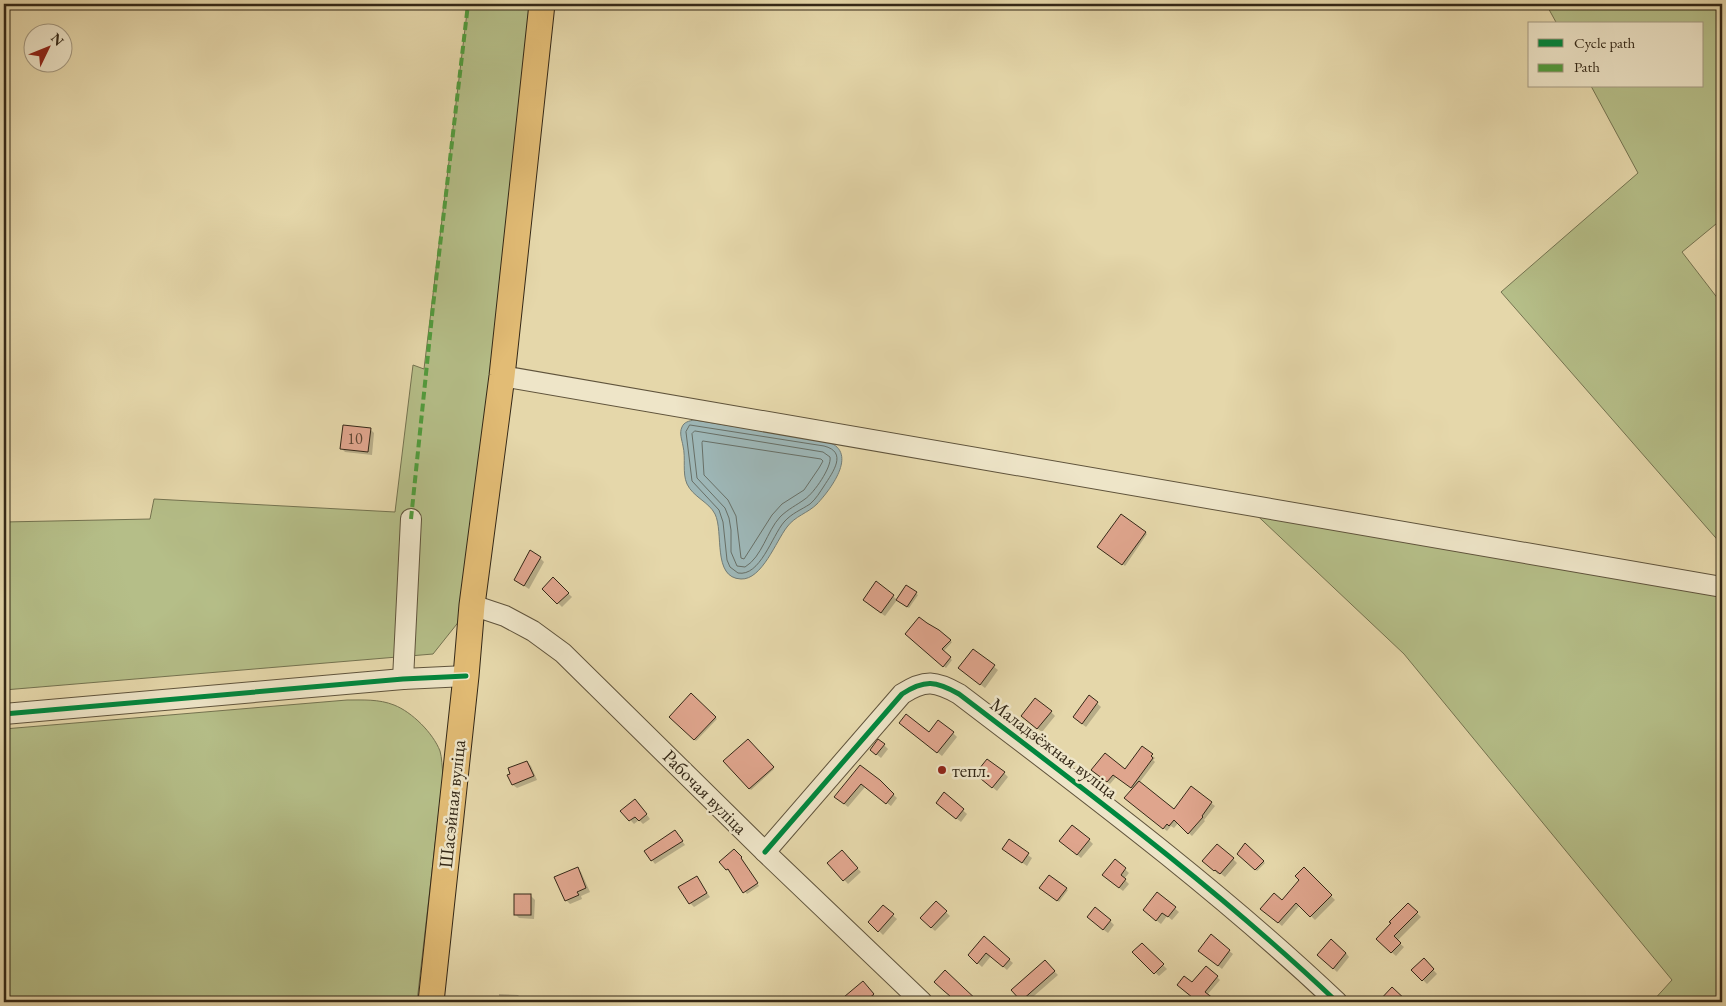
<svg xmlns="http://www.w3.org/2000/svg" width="1726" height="1006" font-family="'EB Garamond',serif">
	<rect width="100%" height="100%" fill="#e5d7aa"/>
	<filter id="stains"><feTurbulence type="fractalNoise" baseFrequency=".004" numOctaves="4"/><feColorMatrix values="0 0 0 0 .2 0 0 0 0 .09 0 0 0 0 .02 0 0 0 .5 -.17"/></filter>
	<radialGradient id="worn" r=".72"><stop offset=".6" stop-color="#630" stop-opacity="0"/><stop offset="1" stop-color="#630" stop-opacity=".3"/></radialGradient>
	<g fill="#b5be88" stroke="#747350">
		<polygon points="468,4 542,4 472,605 433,654 4,690 4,522 150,519 154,499 395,512 413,365 424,369"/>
		<polygon points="1546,4 1722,4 1722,219 1682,252 1722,304 1722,545 1501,292 1638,173 1591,86 1702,86 1702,24 1557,24"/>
		<polygon points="1245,504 1722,587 1722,1002 1652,1002 1672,980 1404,654"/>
		<path d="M 347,700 C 363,700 379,699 394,705 C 412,712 433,733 440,751 C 442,758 442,767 443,775 L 417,1002 L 4,1002 L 4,729 Z"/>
	</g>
	<path fill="#9db6b6" stroke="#737d76" d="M 694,420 L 825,441 C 860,450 832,488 817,504 C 808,513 795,516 787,527 C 776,541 762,580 741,579 C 712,578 724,532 715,514 C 709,502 693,497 687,484 C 682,473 686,458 683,446 C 682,440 679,433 682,427 C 684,422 689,421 694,420 Z"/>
	<g fill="#0003">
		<polygon points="370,429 374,433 372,455 345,452 341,448"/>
		<polygon points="1121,516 1147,534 1125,566 1100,548"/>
		<polygon points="540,558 544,562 529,589 515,580"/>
		<polygon points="553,579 572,597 562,607 544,589"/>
		<polygon points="907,587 918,595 909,608 899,602"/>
		<polygon points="893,596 897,600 885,616 868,604"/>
		<polygon points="939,631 952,642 943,652 952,660 946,668 907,634"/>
		<polygon points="973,650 998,670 985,688 964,672"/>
		<polygon points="691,695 717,719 696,741 670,717"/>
		<polygon points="1090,697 1101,707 1086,727 1078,721"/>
		<polygon points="1051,712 1055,716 1042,732 1026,720"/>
		<polygon points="905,726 929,734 953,733 957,737 942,756"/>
		<polygon points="748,740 774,769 751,790 725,762"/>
		<polygon points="884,745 888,749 881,758 875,753"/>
		<polygon points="1142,748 1155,758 1153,760 1155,762 1139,783 1174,811 1211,803 1215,806 1204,820 1205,821 1192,836 1178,823 1174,828 1171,826 1167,831 1129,801 1134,789 1116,777 1110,784 1096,773 1125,770"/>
		<polygon points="527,762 531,766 537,780 517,788 513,785"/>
		<polygon points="861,767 879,781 897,798 891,806 865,787 848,807 840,801"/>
		<polygon points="1004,773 1008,777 997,791 981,778"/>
		<polygon points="945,794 967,814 961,822 942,807"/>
		<polygon points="639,804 650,819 643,824 639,820 634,824 622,811"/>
		<polygon points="675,832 685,845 655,864 645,851"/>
		<polygon points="1089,840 1093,844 1081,858 1065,845"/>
		<polygon points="1009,841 1032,858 1027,866 1008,852"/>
		<polygon points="1245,845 1265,863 1257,871 1238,854"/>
		<polygon points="734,851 743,861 759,886 747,894 721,862"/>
		<polygon points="842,852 861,872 848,884 829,863"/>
		<polygon points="1233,859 1237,863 1225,877 1220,873 1218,874 1208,865"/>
		<polygon points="1115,860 1129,873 1124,879 1129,884 1123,891 1108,879"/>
		<polygon points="577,868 581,872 590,892 581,896 582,899 570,904 566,900"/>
		<polygon points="1304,869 1335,900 1315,920 1300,905 1282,926 1266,912 1282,901 1300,880"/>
		<polygon points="696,877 710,897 694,907 690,903"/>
		<polygon points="1043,889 1066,889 1068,890 1059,902"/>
		<polygon points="1158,894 1179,912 1172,920 1167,916 1161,924 1148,914"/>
		<polygon points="531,896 535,900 534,919 519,918 515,914"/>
		<polygon points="936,903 950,916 935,931 921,918"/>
		<polygon points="1408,904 1421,917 1397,941 1404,947 1396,956 1377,939"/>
		<polygon points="883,907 897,919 883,935 870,922"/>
		<polygon points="1092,921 1110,921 1114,925 1108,933"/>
		<polygon points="984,938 1013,963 1007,970 991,956 982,967 969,955"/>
		<polygon points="1142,944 1167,969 1159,976 1134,952"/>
		<polygon points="1229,951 1233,954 1222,969 1203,954"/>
		<polygon points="1346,953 1349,957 1337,972 1323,959"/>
		<polygon points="1424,960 1437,974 1427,984 1413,970"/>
		<polygon points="1049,966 1058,975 1027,1002 1024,1002 1013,991"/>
		<polygon points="1217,977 1220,980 1207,995 1214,1002 1199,1002 1181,988"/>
		<polygon points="863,983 880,1002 838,1002"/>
		<polygon points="499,994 518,995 522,999 522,1002 499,1002"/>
	</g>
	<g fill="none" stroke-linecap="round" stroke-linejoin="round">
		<g stroke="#686f66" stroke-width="1">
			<path d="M 690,425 L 824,446 C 848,452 833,472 824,486 C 820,492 816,499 810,504 C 801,510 792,513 784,522 C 772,536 760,577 738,573 L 730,567 L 727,560 L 723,522 L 719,510 L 692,481 L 686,432 Z"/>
			<path d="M 695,431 L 823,452 L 830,457 C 832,467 814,493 805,499 C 797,505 788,509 780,517 C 767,531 762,557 745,567 L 737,566 L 731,552 L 731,530 L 729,518 L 725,508 L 697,478 L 692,434 Z"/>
			<polygon points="703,441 821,459 823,461 819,468 804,490 782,504 772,515 744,559 741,558 736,516 728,500 704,475 702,443"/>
		</g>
	</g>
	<g fill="#dfa58d" stroke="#342817">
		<polygon points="343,425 371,428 368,452 340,449"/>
		<polygon points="1121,514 1146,532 1122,565 1097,547"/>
		<polygon points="530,550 541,557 524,586 514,580"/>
		<polygon points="553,577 569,593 557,604 542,589"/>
		<polygon points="876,581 894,595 881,613 863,600"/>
		<polygon points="906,585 917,592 907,607 896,600"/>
		<polygon points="919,617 927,623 939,630 951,640 942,649 951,657 943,667 905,634"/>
		<polygon points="973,649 995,665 980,685 958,668"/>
		<polygon points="691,693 716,717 694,740 669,717"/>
		<polygon points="1089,695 1098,702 1082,724 1073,717"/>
		<polygon points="1035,698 1052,711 1037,729 1021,716"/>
		<polygon points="906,714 929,732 938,720 954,732 937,753 899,723"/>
		<polygon points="748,739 774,767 749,789 723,761"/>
		<polygon points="878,739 885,744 876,755 870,750"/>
		<polygon points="1142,746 1153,754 1151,756 1153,758 1131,788 1113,775 1107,782 1091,770 1105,753 1125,769"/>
		<polygon points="987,759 1005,772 992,788 975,774"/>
		<polygon points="527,761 534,776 512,785 507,775 510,774 508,768"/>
		<polygon points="860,765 880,780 894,794 886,804 861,784 844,804 834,797"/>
		<polygon points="1139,781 1174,809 1191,786 1212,802 1202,816 1203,817 1188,834 1174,820 1169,826 1167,824 1163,829 1124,798"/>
		<polygon points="944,792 964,809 956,819 936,803"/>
		<polygon points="635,799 647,814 639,821 635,817 629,821 620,811"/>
		<polygon points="1072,825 1090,839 1077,855 1059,841"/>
		<polygon points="675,830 683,841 651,861 644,851"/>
		<polygon points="1009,839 1029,853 1022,863 1002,849"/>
		<polygon points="1245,843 1264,861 1255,870 1237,854"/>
		<polygon points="1217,844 1234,858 1220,874 1215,870 1214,871 1202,861"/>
		<polygon points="734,849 742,857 741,858 758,883 743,893 728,869 726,870 719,862"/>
		<polygon points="842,850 858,868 843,881 827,863"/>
		<polygon points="1115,859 1126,868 1121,875 1126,879 1119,888 1102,875"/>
		<polygon points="578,867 586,888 577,892 579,895 565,901 554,877"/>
		<polygon points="1304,867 1332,895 1310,917 1296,903 1278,923 1260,909 1274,893 1282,900 1299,880 1295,876"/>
		<polygon points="1049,875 1067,888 1057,901 1039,888"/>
		<polygon points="697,876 707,893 689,904 678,887"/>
		<polygon points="1157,892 1176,907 1168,917 1162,913 1156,921 1143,910"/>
		<rect x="514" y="894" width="17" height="21"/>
		<polygon points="936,901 947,911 931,928 920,918"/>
		<polygon points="1408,903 1418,912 1394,936 1401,943 1391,953 1376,939 1391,923 1389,922"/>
		<polygon points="883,905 894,914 878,932 868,922"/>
		<polygon points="1095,907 1111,920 1103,930 1087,917"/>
		<polygon points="1211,934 1230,950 1218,966 1198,951"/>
		<polygon points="984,936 1010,959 1003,967 986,953 977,964 968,955"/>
		<polygon points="1331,939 1346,953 1333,969 1317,955"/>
		<polygon points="1142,943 1164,964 1154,974 1132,952"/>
		<polygon points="1424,958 1434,969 1422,981 1411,970"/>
		<polygon points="1045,960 1055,971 1021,1001 1011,990"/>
		<polygon points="1206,966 1218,976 1205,992 1218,1002 1198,1002 1177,985 1184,976 1192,982"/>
		<polygon points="945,970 964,988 979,1002 957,1002 944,991 934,982"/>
		<polygon points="863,981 874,994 865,1002 838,1002"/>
		<polygon points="1392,987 1408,1002 1378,1002"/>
	</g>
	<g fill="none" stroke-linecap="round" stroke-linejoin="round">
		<g stroke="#60543c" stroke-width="22">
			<g id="minor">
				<polyline points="502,376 1722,587"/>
				<polyline points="472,605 505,616 533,631 563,653 765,852 922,1002"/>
				<polyline points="403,679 411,519"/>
				<polyline points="4,714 403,679 466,676"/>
				<path d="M 765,852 L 902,694 C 925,679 936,681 959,694 C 1089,793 1219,890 1337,1002"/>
			</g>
		</g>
		<g stroke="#342817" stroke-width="27">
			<polyline id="major" points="431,1002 466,676 472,605 502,376 542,4"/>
		</g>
		<use href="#minor" stroke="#eee5c8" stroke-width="20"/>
		<use href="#major" stroke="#e2bc75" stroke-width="25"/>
		<polyline stroke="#519c3d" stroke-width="4" stroke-dasharray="8 4" stroke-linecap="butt" points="411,519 433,306 468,4"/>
		<g stroke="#eee5c8" stroke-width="8">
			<g id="cycleway">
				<polyline points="4,714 403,679 466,676"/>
				<path d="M 765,852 L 902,694 C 925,679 936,681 959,694 C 1089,793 1219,890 1337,1002"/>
			</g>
		</g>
		<use href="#cycleway" stroke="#00873e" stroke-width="5"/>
	</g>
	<circle fill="#8f2418" stroke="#eee5c8" stroke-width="2" cx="942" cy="770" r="5"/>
	<g text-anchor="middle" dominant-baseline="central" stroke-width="5" stroke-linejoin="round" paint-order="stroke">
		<g font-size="16" fill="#5f4734">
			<text x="355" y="438">10</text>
		</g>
		<g font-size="19" fill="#342817" stroke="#eee5c8">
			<text transform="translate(1054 748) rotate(37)">Маладзёжная вуліца</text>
			<text transform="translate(705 792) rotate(45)">Рабочая вуліца</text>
			<text transform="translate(452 804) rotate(-84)">Шасэйная вуліца</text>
		</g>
		<g font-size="19" fill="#342817" stroke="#eee5c8" text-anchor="start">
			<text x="952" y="770">тепл.</text>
		</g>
	</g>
	<rect width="1726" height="1006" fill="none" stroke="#e5d7aa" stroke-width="20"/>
	<rect x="5" y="5" width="1716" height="996" fill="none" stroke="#342817" stroke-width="2.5"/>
	<rect x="10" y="10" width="1706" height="986" fill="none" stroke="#342817"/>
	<rect x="1528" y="22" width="175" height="65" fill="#eee5c8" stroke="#a49981"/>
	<rect x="1538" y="39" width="25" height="8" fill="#00873e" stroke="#a49981"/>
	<text x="1574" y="48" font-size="15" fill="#342817">Cycle path</text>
	<rect x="1538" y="64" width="25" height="8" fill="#519c3d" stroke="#a49981"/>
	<text x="1574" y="72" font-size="15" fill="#342817">Path</text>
	<g transform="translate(48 48) rotate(47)"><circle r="24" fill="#eee5c8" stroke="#a49981"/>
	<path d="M0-4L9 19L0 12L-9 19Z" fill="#8f2418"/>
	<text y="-8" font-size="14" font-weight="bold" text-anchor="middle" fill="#342817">N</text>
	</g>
	<rect width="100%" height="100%" filter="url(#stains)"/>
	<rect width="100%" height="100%" fill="url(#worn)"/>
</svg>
